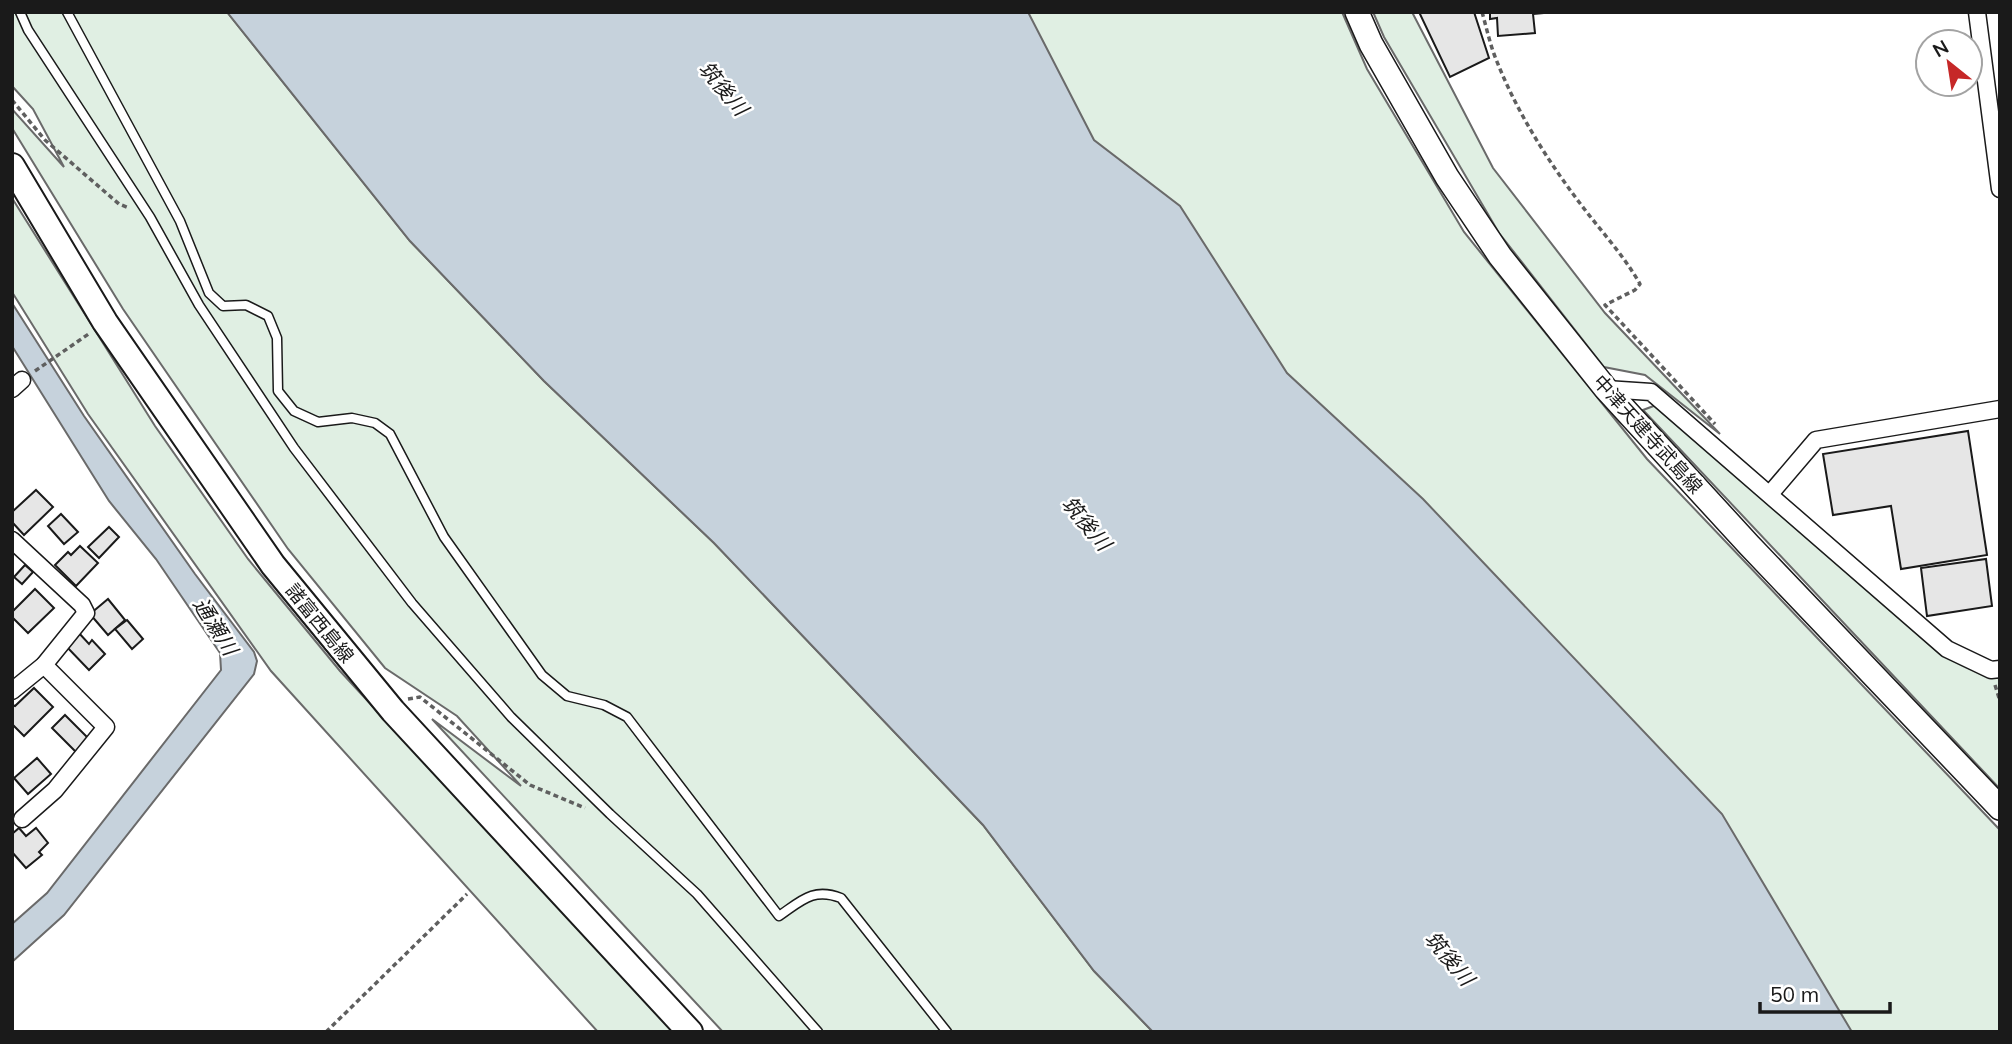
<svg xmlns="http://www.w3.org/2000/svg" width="2012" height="1044" font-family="Mulish,'Noto Sans JP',sans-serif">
	<rect width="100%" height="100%" fill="#fff"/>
	<g fill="#e0efe3" stroke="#6a6a6a" stroke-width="2">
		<polygon points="12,12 227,12 410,241 544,381 714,543 983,825 1094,971 1153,1032 723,1032 432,719 521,786 457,716 385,668 288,549 123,309 12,128 12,109 64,167 33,109 12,86"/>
		<polygon points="967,12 1342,12 1367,69 1464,232 1647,459 2000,830 2000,1032 1847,1032"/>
		<polygon points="1373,12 1412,12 1493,168 1605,313 1720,434 1645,375 1604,367 1499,233 1384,37"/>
		<polygon points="12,198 155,426 248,559 340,671 674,1032 598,1032 271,671 88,414 12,292"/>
		<polygon points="1659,404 1940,654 1996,678 2000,678 2000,789 1643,410"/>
	</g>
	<g fill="#c6d2dc" stroke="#6a6a6a" stroke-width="2">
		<polygon points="227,12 1028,12 1094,140 1180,206 1287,373 1423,499 1722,814 1852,1032 1153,1032 1094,971 983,825 714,543 544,381 410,241"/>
		<polygon points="12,303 84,416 195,574 254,652 257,661 254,674 64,915 12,962 12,924 47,893 221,670 220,653 156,559 109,501 12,346"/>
	</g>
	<g fill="#e6e6e6" stroke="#1a1a1a" stroke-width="2">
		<polygon points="1419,12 1474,12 1489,58 1450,77"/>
		<polygon points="1490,12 1543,12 1543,13 1533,14 1535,33 1498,36 1497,18 1490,19"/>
		<polygon points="1968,431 1987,555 1901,569 1891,506 1833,515 1823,454"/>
		<polygon points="36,490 53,507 24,535 12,522 12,512"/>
		<polygon points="61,514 78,532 64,544 48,526"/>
		<polygon points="109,527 119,537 99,558 88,547"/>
		<polygon points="80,546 98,563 76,586 55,565 68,552 71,555"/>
		<polygon points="1986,559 1992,606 1927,616 1921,568"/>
		<polygon points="25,565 33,572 22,584 14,577"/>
		<polygon points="35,589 54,608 28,633 12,617 12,612"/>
		<polygon points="108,599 125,620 108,635 90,614"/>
		<polygon points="127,620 143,639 132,649 115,629"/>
		<polygon points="78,632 89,644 92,640 105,654 89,670 65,645"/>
		<polygon points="34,688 53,707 24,736 12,724 12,705 15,706"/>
		<polygon points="65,715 89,739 76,752 52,728"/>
		<polygon points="37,758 51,774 28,794 14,778"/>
		<polygon points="19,828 26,836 36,828 48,843 39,852 42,855 26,868 12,852 12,834"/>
	</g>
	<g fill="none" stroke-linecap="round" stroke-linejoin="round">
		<g stroke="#1a1a1a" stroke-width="11">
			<g id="service">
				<polyline points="20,12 28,30 150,217 199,305 294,448 412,603 511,717 610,814 697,894 818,1032"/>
				<path d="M 67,12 L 180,221 L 209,293 L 223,306 L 246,305 L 268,316 L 277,338 L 278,391 L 294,411 L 318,422 L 352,418 L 375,423 L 390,434 L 444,537 L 542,675 L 567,696 L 604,705 L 627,717 L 779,916 C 801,901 813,887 841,898 L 947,1032"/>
			</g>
		</g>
		<g stroke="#1a1a1a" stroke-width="19">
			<g id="minor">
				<polyline points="1977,12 2000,189"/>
				<polyline points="12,389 22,380"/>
				<polyline points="1606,389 1651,392 1947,649 1991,670 2000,669"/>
				<polyline points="1770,494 1816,440 2000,409"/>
				<polyline points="12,540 82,605 86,613 44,665 12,691"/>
				<polyline points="22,819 55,790 106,727 44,665"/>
			</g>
		</g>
		<g stroke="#1a1a1a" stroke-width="26">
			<polyline id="secondary" points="1357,12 1371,44 1447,177 1500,256 1606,389 1749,545 2000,808"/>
		</g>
		<g stroke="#1a1a1a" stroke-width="28">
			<polyline id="primary" points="12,166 105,322 273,565 393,711 690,1032"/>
		</g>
		<g stroke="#5f5f5f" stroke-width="3.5" stroke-dasharray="5 3.5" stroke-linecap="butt">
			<path d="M 1482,12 C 1486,26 1489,40 1494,54 C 1514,107 1545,157 1579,202 C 1599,229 1623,254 1640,284 L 1635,290 L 1605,305 L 1715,424"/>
			<polyline points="12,100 45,140 119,204 129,208"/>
			<polyline points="35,371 90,333"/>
			<polyline points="1995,685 2000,701"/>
			<polyline points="408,699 420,697 530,785 585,808"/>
			<polyline points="326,1032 467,894"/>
		</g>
		<use href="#service" stroke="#fff" stroke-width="8"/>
		<use href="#minor" stroke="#fff" stroke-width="16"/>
		<use href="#secondary" stroke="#fff" stroke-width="23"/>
		<use href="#primary" stroke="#fff" stroke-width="24"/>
	</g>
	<g text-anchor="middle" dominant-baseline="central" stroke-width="5" stroke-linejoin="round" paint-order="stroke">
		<g font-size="19" fill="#1a1a1a" stroke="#fff">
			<text transform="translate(1648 434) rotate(48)">中津天建寺武島線</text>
			<text transform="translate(320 623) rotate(51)">諸富西島線</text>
		</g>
		<g font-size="21" font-style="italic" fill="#1a1a1a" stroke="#fff">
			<text transform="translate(724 88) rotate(50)">筑後川</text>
			<text transform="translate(1087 523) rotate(50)">筑後川</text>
			<text transform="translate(216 626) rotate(58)">通瀬川</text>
			<text transform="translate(1450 958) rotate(50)">筑後川</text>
		</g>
	</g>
	<rect width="2012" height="1044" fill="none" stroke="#1a1a1a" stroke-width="28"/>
	<g transform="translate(1949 63) rotate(330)"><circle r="33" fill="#ffffff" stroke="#a3a3a3" stroke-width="2"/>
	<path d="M0-5L12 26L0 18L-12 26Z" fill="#c62828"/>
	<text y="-10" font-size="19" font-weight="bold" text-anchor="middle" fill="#1a1a1a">N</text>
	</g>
	<path d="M1760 1002v10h130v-10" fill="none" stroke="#1a1a1a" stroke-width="3.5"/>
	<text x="1770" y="1002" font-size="21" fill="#1a1a1a" stroke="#ffffff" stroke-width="5" paint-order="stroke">50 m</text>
</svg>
